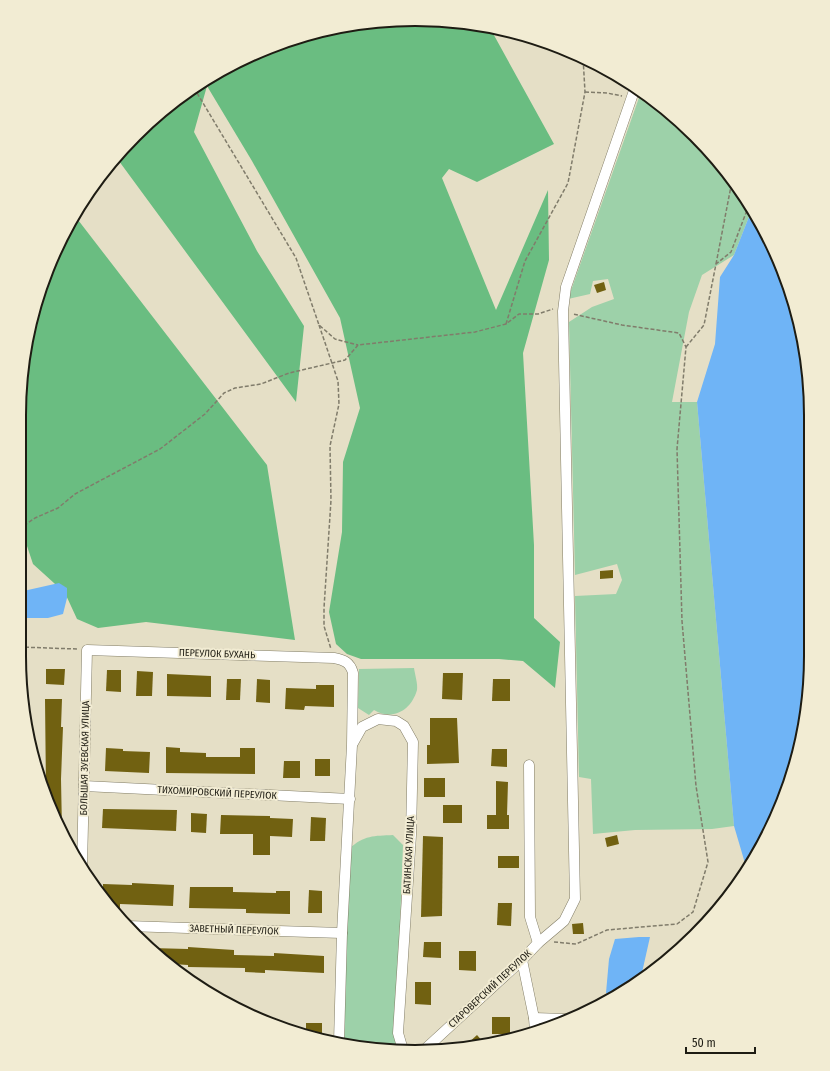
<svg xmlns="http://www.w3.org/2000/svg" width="830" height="1071" font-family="'Fira Sans Condensed',sans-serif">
	<rect width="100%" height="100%" fill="#e5dfc6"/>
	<g fill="#9dd1a9">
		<polygon points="641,92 656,101 713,154 752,209 734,255 702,275 689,312 672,402 697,402 734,826 712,829 635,830 593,834 591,779 579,777 575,596 616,594 622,580 617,564 575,575 569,322 592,307 614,299 608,279 593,281 590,294 568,299"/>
		<path d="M 414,668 C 415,675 418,684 417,690 C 411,711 392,721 374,710 L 369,715 L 358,708 L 359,669 Z"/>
		<path d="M 393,835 L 403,845 L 396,1033 L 399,1050 L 343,1042 L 349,849 C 364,835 374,836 393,835 Z"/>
	</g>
	<g fill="#6abd81">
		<polygon points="441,20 490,28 554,144 477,182 449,169 442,178 496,310 548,190 549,260 523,353 534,545 534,618 560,642 555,688 523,661 499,659 361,659 347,654 336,644 329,612 342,532 343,462 360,408 340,318 252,161 207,86 194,132 257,251 304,326 296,402 116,157 154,117 217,72 287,40 363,22"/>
		<polygon points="75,216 267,465 295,640 146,622 98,628 77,619 65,593 33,564 19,522 20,389 40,288 60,240"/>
	</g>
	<g fill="#6fb4f6">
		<polygon points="752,209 758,217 790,288 810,389 811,656 803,733 781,807 747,870 734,826 697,402 715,344 720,277 734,255"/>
		<polygon points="59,583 67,588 67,598 63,614 48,618 19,618 19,592"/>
		<polygon points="639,937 650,937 641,977 621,993 606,993 609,959 615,939"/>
	</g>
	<g fill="#716111">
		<polygon points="604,282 606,290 597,293 594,285"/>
		<polygon points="613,570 613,578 600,579 600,571"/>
		<polygon points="46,669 65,669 64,685 46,684"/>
		<polygon points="107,670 121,670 121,692 106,691"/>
		<polygon points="137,671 153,672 152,696 136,696"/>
		<polygon points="443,673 463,673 462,700 442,699"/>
		<polygon points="167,674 211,676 211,697 167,696"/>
		<polygon points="227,679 241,679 240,700 226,700"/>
		<polygon points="257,679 270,680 270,703 256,702"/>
		<polygon points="493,679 510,679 510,701 492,701"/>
		<polygon points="316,685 334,685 334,707 305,706 304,710 285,709 286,688 316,689"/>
		<polygon points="45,699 62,699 61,727 63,727 61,779 62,830 46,791"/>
		<polygon points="430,718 457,718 459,763 427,764 427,745 430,745"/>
		<polygon points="166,747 180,748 180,752 206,753 206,757 240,757 240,748 255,748 255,774 166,773"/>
		<polygon points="106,748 123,749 123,751 150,752 149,773 105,771"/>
		<polygon points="492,749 507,749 507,767 491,766"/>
		<rect x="315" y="759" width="15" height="17"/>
		<polygon points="284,761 300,761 300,778 283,778"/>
		<rect x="424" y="778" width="21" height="19"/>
		<polygon points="496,781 508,782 507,815 509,815 509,829 487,829 487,815 496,815"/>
		<rect x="443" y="805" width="19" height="18"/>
		<polygon points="103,809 177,810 176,831 102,828"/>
		<polygon points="191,813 207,814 206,833 191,832"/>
		<polygon points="221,815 270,816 270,818 293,819 292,837 270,836 270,855 253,855 253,834 220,834"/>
		<polygon points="311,817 326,818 325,841 310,841"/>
		<polygon points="617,835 619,844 607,847 605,838"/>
		<polygon points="423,836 443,837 442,916 421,917"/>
		<rect x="498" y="856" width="21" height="12"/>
		<polygon points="132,883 174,885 173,906 120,904 120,908 113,907 103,894 103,884 132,885"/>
		<polygon points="190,887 233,887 233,892 276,893 276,891 290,891 290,914 246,913 246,909 189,908"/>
		<polygon points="309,890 322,891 322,913 308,913"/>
		<polygon points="498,903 512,903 511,926 497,925"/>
		<polygon points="583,923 584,934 573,934 572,924"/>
		<polygon points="424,942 441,942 441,958 423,957"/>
		<polygon points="188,947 234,950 234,955 274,956 274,953 324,956 324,973 265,970 265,973 245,972 245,968 188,967 188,965 172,964 151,948 188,949"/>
		<polygon points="459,951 476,951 476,971 459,970"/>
		<polygon points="415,982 431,982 431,1005 415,1004"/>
		<rect x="492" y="1017" width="18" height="17"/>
		<polygon points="306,1023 322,1023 322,1040 306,1036"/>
		<polygon points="477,1035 484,1043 466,1045"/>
	</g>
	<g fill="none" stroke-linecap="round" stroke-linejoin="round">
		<g stroke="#827d66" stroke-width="11">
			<g id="minor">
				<polyline points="353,743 362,727 378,719 396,721 404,726 413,742 411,835 398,1033 403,1050"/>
				<polyline points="529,765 530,917 538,943"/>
				<polyline points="84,786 350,799"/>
				<path d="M 82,867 L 87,650 L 334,658 C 344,660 350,662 353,673 L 352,745 L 342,933 L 339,1042"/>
				<polyline points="127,926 342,933"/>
				<polyline points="522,960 534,1018 535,1031"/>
				<polyline points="534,1018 565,1019"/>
				<polyline points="423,1051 522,960 538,943 564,921 575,899 563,311 566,287 635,88"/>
			</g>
		</g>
		<g stroke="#807c6b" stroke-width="1.5" stroke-dasharray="4 2" stroke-linecap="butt">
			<polyline points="194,88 296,258 319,325 335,339 358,345"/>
			<polyline points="585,92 607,93 622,96"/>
			<polyline points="716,264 732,181"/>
			<polyline points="506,324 525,261 568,183 585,92 583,57"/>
			<polyline points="319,325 338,381 339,404 330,446 331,500 324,608 324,626 331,649"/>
			<polyline points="686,347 704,325 716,264 731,252 749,205"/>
			<polyline points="19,529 35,518 58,508 75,494 160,449 205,414 224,393 235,388 261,384 289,373 345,360 358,345 475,332 506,324 519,314 538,314 553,309"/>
			<polyline points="19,647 77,649"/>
			<polyline points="554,942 576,944 607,930 677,924 693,912 708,862 696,786 682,621 677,449 686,347 679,333 622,325 573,314"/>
		</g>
		<use href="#minor" stroke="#fff" stroke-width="10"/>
	</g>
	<g text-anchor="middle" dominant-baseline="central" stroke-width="4" stroke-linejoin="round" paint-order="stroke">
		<g font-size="10" fill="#1e1c13" stroke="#f2ecd3">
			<text transform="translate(217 654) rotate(2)">ПЕРЕУЛОК БУХАНЬ</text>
			<text transform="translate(85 758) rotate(-89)">БОЛЬШАЯ ЗУЕВСКАЯ УЛИЦА</text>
			<text transform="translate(217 793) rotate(3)">ТИХОМИРОВСКИЙ ПЕРЕУЛОК</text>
			<text transform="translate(409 855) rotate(-87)">БАТИНСКАЯ УЛИЦА</text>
			<text transform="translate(234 930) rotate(2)">ЗАВЕТНЫЙ ПЕРЕУЛОК</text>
			<text transform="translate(490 989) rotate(-43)">СТАРОВЕРСКИЙ ПЕРЕУЛОК</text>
		</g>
	</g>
	<path d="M0 0H830V1071H0ZM415 26H415A389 389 0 0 1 804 415V656A389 389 0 0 1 415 1045H415A389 389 0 0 1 26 656V415A389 389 0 0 1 415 26Z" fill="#f2ecd3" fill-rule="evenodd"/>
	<path fill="none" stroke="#1e1c13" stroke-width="2" d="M415 26H415A389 389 0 0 1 804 415V656A389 389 0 0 1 415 1045H415A389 389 0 0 1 26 656V415A389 389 0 0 1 415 26Z"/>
	<path d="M686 1047v6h69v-6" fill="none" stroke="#1e1c13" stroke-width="2"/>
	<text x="692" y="1047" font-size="12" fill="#1e1c13" stroke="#f2ecd3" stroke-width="3" paint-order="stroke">50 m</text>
</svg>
